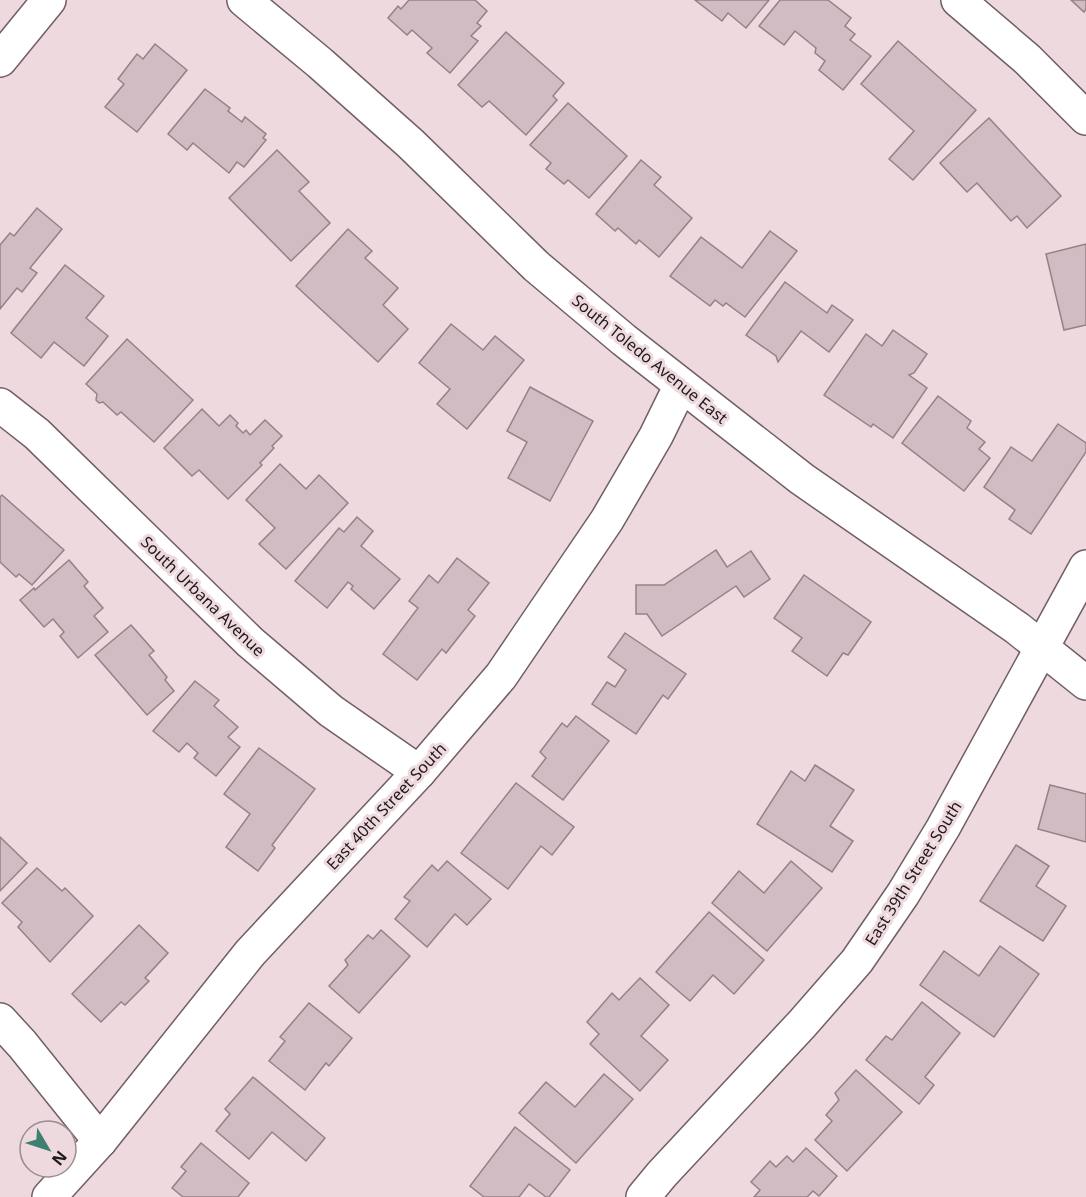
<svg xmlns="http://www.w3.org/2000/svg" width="1086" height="1197" font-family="'Noto Sans',sans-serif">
	<rect width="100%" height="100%" fill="#edd9de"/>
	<g fill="#d0bcc2" stroke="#948287" stroke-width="1.5">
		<polygon points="409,0 475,0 487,11 477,23 481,26 471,36 478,41 450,73 427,53 432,48 412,30 407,35 388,18 398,6 401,9"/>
		<polygon points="695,0 769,0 746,28 728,13 722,21"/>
		<polygon points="780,0 828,0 851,18 845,26 855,34 850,40 871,56 843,90 819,70 825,61 815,53 816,48 795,31 784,45 759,26"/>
		<polygon points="1071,0 1086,0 1086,9 1084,12"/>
		<polygon points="506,32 564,83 553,96 557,100 526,135 489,101 482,107 458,85"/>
		<polygon points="898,41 976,110 913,180 889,159 914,131 861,84"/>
		<polygon points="155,44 187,70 137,132 105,107 124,84 118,79 137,54 143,59"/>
		<polygon points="205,89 230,108 228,111 242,122 245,117 266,134 263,138 266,140 244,167 237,162 229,173 193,143 187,150 168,134"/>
		<polygon points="568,103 627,156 589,198 568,180 564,184 546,169 551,163 530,145"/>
		<polygon points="989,118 1061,196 1027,228 1017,216 1011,221 977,183 967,192 940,163"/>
		<polygon points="277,150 309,182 299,191 330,223 291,261 229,198"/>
		<polygon points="641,160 661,177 654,185 692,218 659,257 639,240 636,244 618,228 615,231 596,214"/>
		<polygon points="37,208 62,229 30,268 37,273 22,292 17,288 0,309 0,245 10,233 14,236"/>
		<polygon points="348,229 372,251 365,258 398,288 383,305 408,329 378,362 296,286"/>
		<polygon points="770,231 797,251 745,317 726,303 723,306 715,300 710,306 670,276 701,237 742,268"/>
		<polygon points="1086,244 1086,325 1064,330 1046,254"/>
		<polygon points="65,265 104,296 86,318 108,336 84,366 54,342 41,358 11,333"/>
		<polygon points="785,282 827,313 832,305 853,320 829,352 801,331 778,362 776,356 746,335"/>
		<polygon points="451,324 483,350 495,336 524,360 467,429 437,404 450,389 419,363"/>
		<polygon points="893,330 927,354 914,373 909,375 927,388 893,438 873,424 871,427 824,395 866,334 882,346"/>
		<polygon points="127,339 193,400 154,442 121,412 117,415 103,402 99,403 96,400 97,394 86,384"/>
		<polygon points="530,387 593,421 550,501 508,478 527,442 507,431"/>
		<polygon points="938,396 971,421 967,428 985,442 979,449 990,458 964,491 902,443"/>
		<polygon points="202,409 219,426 230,415 238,423 236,426 243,433 246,430 250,435 265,420 282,436 272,446 274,448 260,463 262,465 228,499 199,470 192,476 164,448"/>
		<polygon points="1058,424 1086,443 1086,452 1031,534 1009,519 1015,510 984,487 1011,447 1032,461"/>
		<polygon points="280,464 306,489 319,475 348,503 286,569 259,544 275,528 246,500"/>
		<polygon points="2,495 64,550 32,585 19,574 16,577 0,562 0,497"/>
		<polygon points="357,517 373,531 361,546 400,579 374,609 351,589 353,586 348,582 327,608 295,581 339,528 344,532"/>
		<polygon points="716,550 727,567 751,551 770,579 744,597 736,586 662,636 647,614 636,614 636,585 664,585"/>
		<polygon points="457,558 489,583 468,610 475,616 446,653 442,649 417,680 383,654 418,608 409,601 429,575 438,583"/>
		<polygon points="69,560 88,582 84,586 103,608 94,616 108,632 78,658 60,636 64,632 53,619 44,627 20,600 34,588 35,590"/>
		<polygon points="804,575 871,622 848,655 843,653 827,676 792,651 802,638 774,618"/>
		<polygon points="131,625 154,651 149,655 167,677 165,680 174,691 147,715 95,655"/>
		<polygon points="625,633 686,674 668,699 663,695 636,734 592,704 607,682 615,687 626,670 608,657"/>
		<polygon points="195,681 219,700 214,706 238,727 228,737 240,747 216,776 194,758 198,753 187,743 179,752 153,731"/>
		<polygon points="576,716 609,741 563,800 532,776 546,758 540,752 562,723 567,727"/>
		<polygon points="259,748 315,789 272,845 275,848 258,871 226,847 250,814 224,794"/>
		<polygon points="815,765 854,790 830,826 853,841 832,872 757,824 791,771 805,781"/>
		<polygon points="516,783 574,827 552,855 541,846 508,889 461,853"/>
		<polygon points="1050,785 1086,794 1086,842 1038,829"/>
		<polygon points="0,837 27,863 0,891"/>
		<polygon points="1016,845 1049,866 1036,886 1066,906 1043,941 980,901"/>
		<polygon points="447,861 491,899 467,925 455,914 427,947 395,919 410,901 404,897 432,865 438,871"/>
		<polygon points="791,861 822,888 767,951 712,903 739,871 764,893"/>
		<polygon points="37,868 62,891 65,888 93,916 50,962 18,927 22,922 2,903"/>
		<polygon points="709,912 764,960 734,994 713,975 690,1001 656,972"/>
		<polygon points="139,925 168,953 145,978 149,981 125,1005 121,1002 101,1022 72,994"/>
		<polygon points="381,930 410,956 359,1013 329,986 348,965 345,960 368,935 373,939"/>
		<polygon points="1000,946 1039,974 994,1037 920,985 944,951 979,976"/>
		<polygon points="640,978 669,1005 641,1036 668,1060 640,1091 590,1044 599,1034 587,1022 612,993 619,1000"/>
		<polygon points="922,1002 960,1033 925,1077 934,1085 919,1104 866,1060 886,1036 892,1040"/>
		<polygon points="309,1003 352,1038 329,1066 326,1063 305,1090 269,1061 285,1041 280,1037"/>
		<polygon points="856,1070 902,1112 847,1171 815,1140 832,1121 826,1115 839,1100 835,1093"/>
		<polygon points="604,1074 633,1099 576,1163 519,1113 546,1082 575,1107"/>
		<polygon points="253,1077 325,1138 306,1161 272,1132 249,1159 216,1131 230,1114 225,1109"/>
		<polygon points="515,1127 570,1170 549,1197 546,1197 529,1184 519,1197 484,1197 470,1186"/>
		<polygon points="201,1143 249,1183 238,1197 183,1197 172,1188 186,1171 181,1167"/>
		<polygon points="806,1148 837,1176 819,1196 813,1191 807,1197 754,1197 760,1190 751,1182 770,1161 776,1167 787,1156 793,1162"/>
	</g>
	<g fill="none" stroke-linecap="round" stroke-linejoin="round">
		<g stroke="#705f64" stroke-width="36">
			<g id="minor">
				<polyline points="244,0 320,63 411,144 536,266 624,340 802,479 1017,628 1086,683"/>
				<polyline points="958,0 1027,59 1086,118"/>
				<polyline points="0,405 37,434 250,642 331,711 419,772"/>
				<polyline points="0,1020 22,1044 100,1141"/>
				<polyline points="49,1197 100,1141 250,953 419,772 501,676 607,520 656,436 681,385"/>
				<polyline points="643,1197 662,1174 802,1024 857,961 903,894 943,828 1086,567"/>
			</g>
		</g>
		<g stroke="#705f64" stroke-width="36">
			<polyline id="major" points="0,60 49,0"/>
		</g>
		<use href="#minor" stroke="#fff" stroke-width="33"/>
		<use href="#major" stroke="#fff" stroke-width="33"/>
	</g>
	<g text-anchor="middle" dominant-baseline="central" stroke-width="6" stroke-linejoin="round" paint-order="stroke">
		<g font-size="16" fill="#20191b" stroke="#edd9de">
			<text transform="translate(650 359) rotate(39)">South Toledo Avenue East</text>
			<text transform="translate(203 596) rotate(44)">South Urbana Avenue</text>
			<text transform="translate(386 806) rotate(-47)">East 40th Street South</text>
			<text transform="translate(913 873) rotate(-58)">East 39th Street South</text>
		</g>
	</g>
	<g transform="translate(48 1149) rotate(129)"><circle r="28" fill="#edd9de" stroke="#9b8c90" stroke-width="1.5"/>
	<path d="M0-4.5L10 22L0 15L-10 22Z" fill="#3d8072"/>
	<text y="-9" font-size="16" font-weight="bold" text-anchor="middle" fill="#20191b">N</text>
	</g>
</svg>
